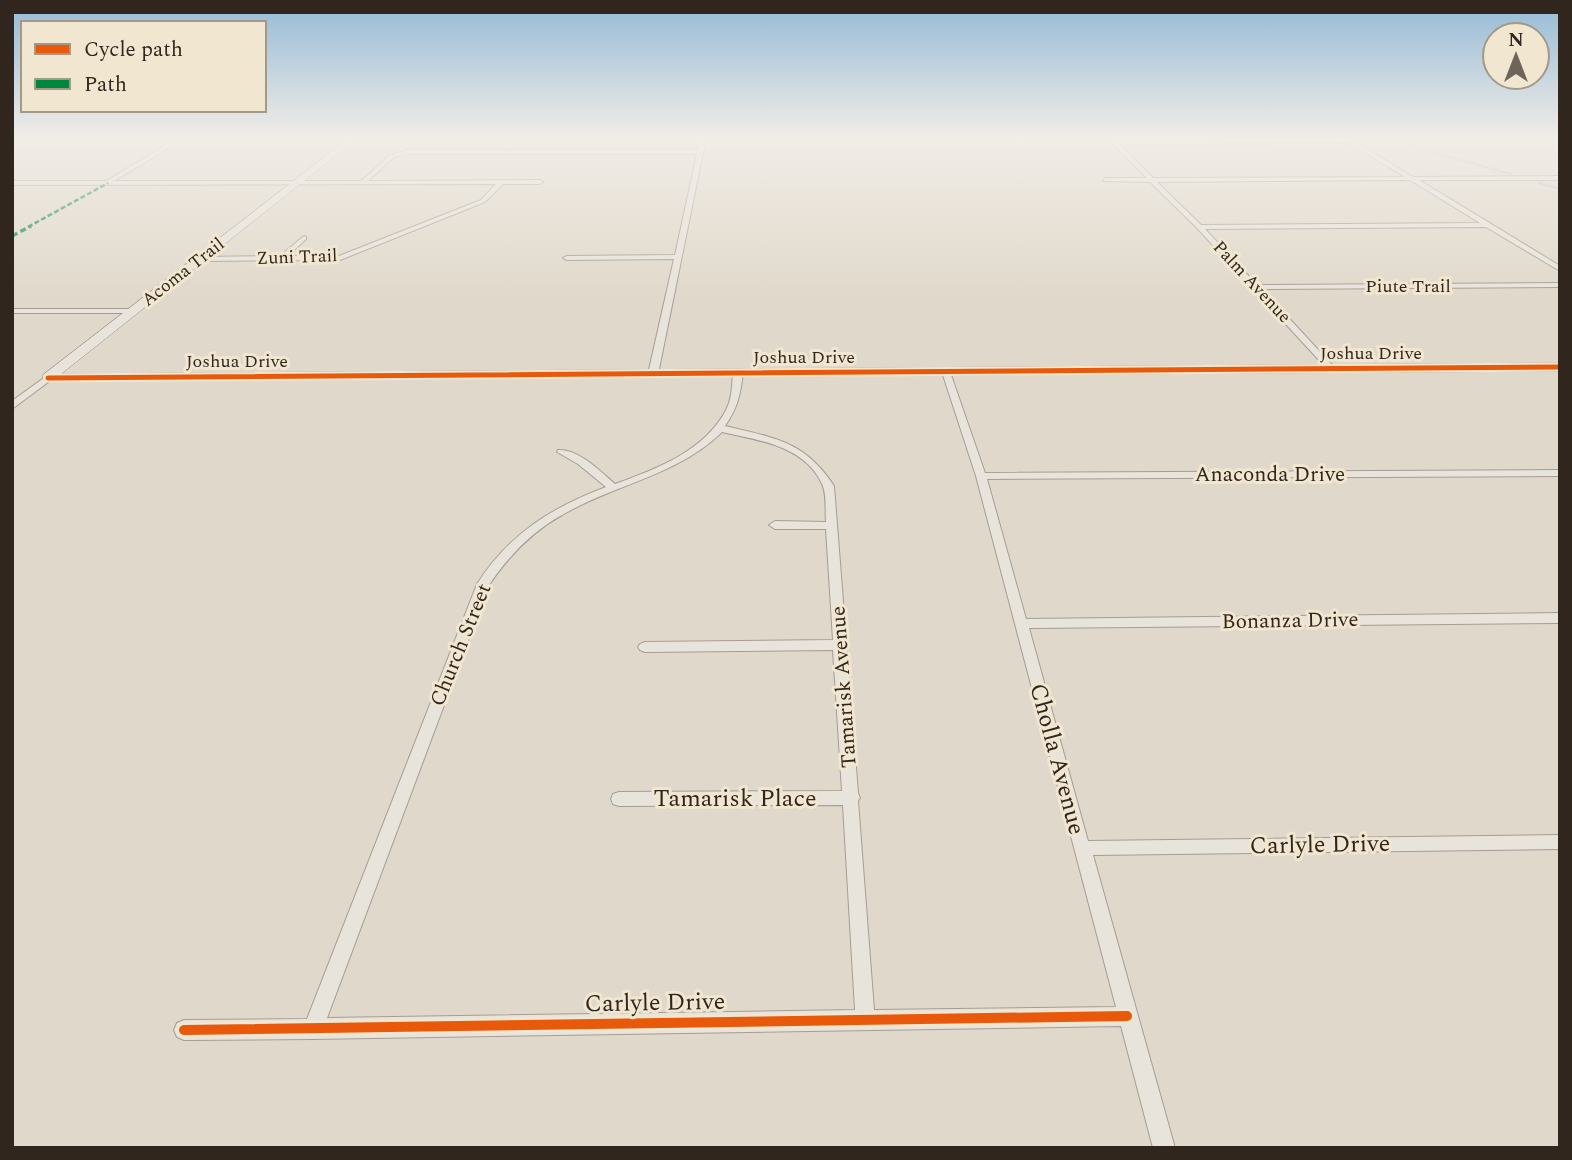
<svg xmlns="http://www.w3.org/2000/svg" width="1572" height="1160" font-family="Spectral,serif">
	<rect width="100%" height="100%" fill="#e0d8ca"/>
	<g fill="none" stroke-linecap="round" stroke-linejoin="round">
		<g stroke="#b6c4ba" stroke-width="2">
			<polyline points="1054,138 1059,143"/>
			<polyline points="1396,138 1427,151 1511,174"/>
			<polyline points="1539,183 1560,189"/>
		</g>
		<g stroke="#a59d94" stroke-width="2">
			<g id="street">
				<polygon points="178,138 185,138 114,181 361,181 390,155 408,150 698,150 700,138 706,138 658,374 653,377 648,374 674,259 567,260 563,258 567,256 675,255 697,154 408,154 394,157 368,181 540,180 543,182 540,184 503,184 485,202 340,260 200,261 196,259 200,257 280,256 304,236 306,237 306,239 288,256 339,256 481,200 496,184 12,185 12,181 106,181"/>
				<path d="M 1107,138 L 1113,138 L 1115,140 L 1349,138 L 1413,177 L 1560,176 L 1560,180 L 1419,180 L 1560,266 L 1560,271 L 1486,227 L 1205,229 L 1257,285 L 1560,283 L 1560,287 L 1262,289 L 1336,369 L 1329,371 L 1197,228 L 1150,182 L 1103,181 L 1105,178 L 1147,178 ZM 1349,143 L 1405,177 L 1153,178 L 1119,144 ZM 1410,180 L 1480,223 L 1201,225 L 1157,182 Z"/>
				<polygon points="12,309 134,309 138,311 134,313 12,313"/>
				<path d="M 946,369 L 950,372 L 985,473 L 1560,470 L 1560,476 L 987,479 L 1026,619 L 1560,613 L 1560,623 L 1029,628 L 1088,841 L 1560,835 L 1560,849 L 1093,855 L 1175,1148 L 1153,1148 L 1121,1026 L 313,1039 L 184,1040 L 177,1037 L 174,1030 L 177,1023 L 184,1020 L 307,1019 L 477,584 C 510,533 551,508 606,487 L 578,464 L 557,452 L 558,450 C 579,449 600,471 615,484 C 656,469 705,451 726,410 C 732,399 732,385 733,373 L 738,370 L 743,373 C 740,396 738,407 725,426 C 775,438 805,441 834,486 L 858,793 L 860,798 L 858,801 L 874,1010 L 1116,1007 L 976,476 L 942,372 ZM 722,432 C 758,440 805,446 822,484 C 827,494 825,511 826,522 L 775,521 L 769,525 L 775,529 L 826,529 L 833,640 L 645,642 L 640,644 L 638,647 L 640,650 L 645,652 L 833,650 L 842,791 L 619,792 L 613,794 L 611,799 L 613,804 L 619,806 L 843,805 L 855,1010 L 327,1018 L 489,585 C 508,557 531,532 562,515 C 615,484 677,476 722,432 Z"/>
				<polygon points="48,375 53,378 51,380 12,409 12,401"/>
			</g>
		</g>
		<g stroke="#948d84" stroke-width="1">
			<polygon id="secondary" points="349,138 358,138 61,374 1560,363 1560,371 43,381 43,375"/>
		</g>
		<use href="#street" fill="#e8e4db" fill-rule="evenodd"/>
		<use href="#secondary" fill="#e8e4db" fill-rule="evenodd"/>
		<polyline stroke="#00873e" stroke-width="2.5" stroke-dasharray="5 2.5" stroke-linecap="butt" points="28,227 108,183"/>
		<polyline stroke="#00873e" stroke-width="3.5" stroke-dasharray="6 3.5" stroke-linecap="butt" points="12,236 31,226"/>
		<g stroke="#f1e6d0" stroke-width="9">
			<polyline id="cycleway-far1" points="48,378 1560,367"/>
		</g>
		<g stroke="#f1e6d0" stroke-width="15">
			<polyline id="cycleway" points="184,1030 1127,1016"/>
		</g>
		<use href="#cycleway-far1" stroke="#e8590c" stroke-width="5"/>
		<use href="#cycleway" stroke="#e8590c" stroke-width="10"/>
	</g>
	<linearGradient id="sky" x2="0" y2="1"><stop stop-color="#94bad6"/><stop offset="0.46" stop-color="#f1ede7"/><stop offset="1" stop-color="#f1ede7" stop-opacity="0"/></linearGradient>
	<rect width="1572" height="300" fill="url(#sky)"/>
	<g text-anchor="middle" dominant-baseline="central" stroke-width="6" stroke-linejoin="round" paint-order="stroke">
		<g font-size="18" fill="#31261e" stroke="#f1e6d0">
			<text transform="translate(297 257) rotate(-2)">Zuni Trail</text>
			<text transform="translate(183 272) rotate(-38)">Acoma Trail</text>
			<text transform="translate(1252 282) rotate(47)">Palm Avenue</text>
			<text x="1408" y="286">Piute Trail</text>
			<text x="1371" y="353">Joshua Drive</text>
			<text x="804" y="357">Joshua Drive</text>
			<text x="237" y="361">Joshua Drive</text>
		</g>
		<g font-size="21" fill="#31261e" stroke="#f1e6d0">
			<text x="1270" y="475">Anaconda Drive</text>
			<text transform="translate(1290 621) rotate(-1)">Bonanza Drive</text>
			<text transform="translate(461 645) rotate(-68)">Church Street</text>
			<text transform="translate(844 687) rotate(-94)">Tamarisk Avenue</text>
		</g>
		<g font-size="24" fill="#31261e" stroke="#f1e6d0">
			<text transform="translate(1057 759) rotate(75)">Cholla Avenue</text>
			<text x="735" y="799">Tamarisk Place</text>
			<text transform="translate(1320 845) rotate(-1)">Carlyle Drive</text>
			<text transform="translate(655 1003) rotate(-1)">Carlyle Drive</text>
		</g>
	</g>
	<rect width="1572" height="1160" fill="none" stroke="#31261e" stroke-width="28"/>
	<rect x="21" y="21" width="245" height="91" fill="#f1e6d0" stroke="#a49989" stroke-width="2"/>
	<rect x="35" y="44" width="35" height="10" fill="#e8590c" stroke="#a49989" stroke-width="2"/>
	<text x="84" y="56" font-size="21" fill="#31261e">Cycle path</text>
	<rect x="35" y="79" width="35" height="10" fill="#00873e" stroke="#a49989" stroke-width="2"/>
	<text x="84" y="91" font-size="21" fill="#31261e">Path</text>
	<g transform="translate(1516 56)"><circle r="33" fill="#f1e6d0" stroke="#a49989" stroke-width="2"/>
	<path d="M0-5L12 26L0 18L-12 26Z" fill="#6e645a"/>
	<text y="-10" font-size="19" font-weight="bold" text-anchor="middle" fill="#31261e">N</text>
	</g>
</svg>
